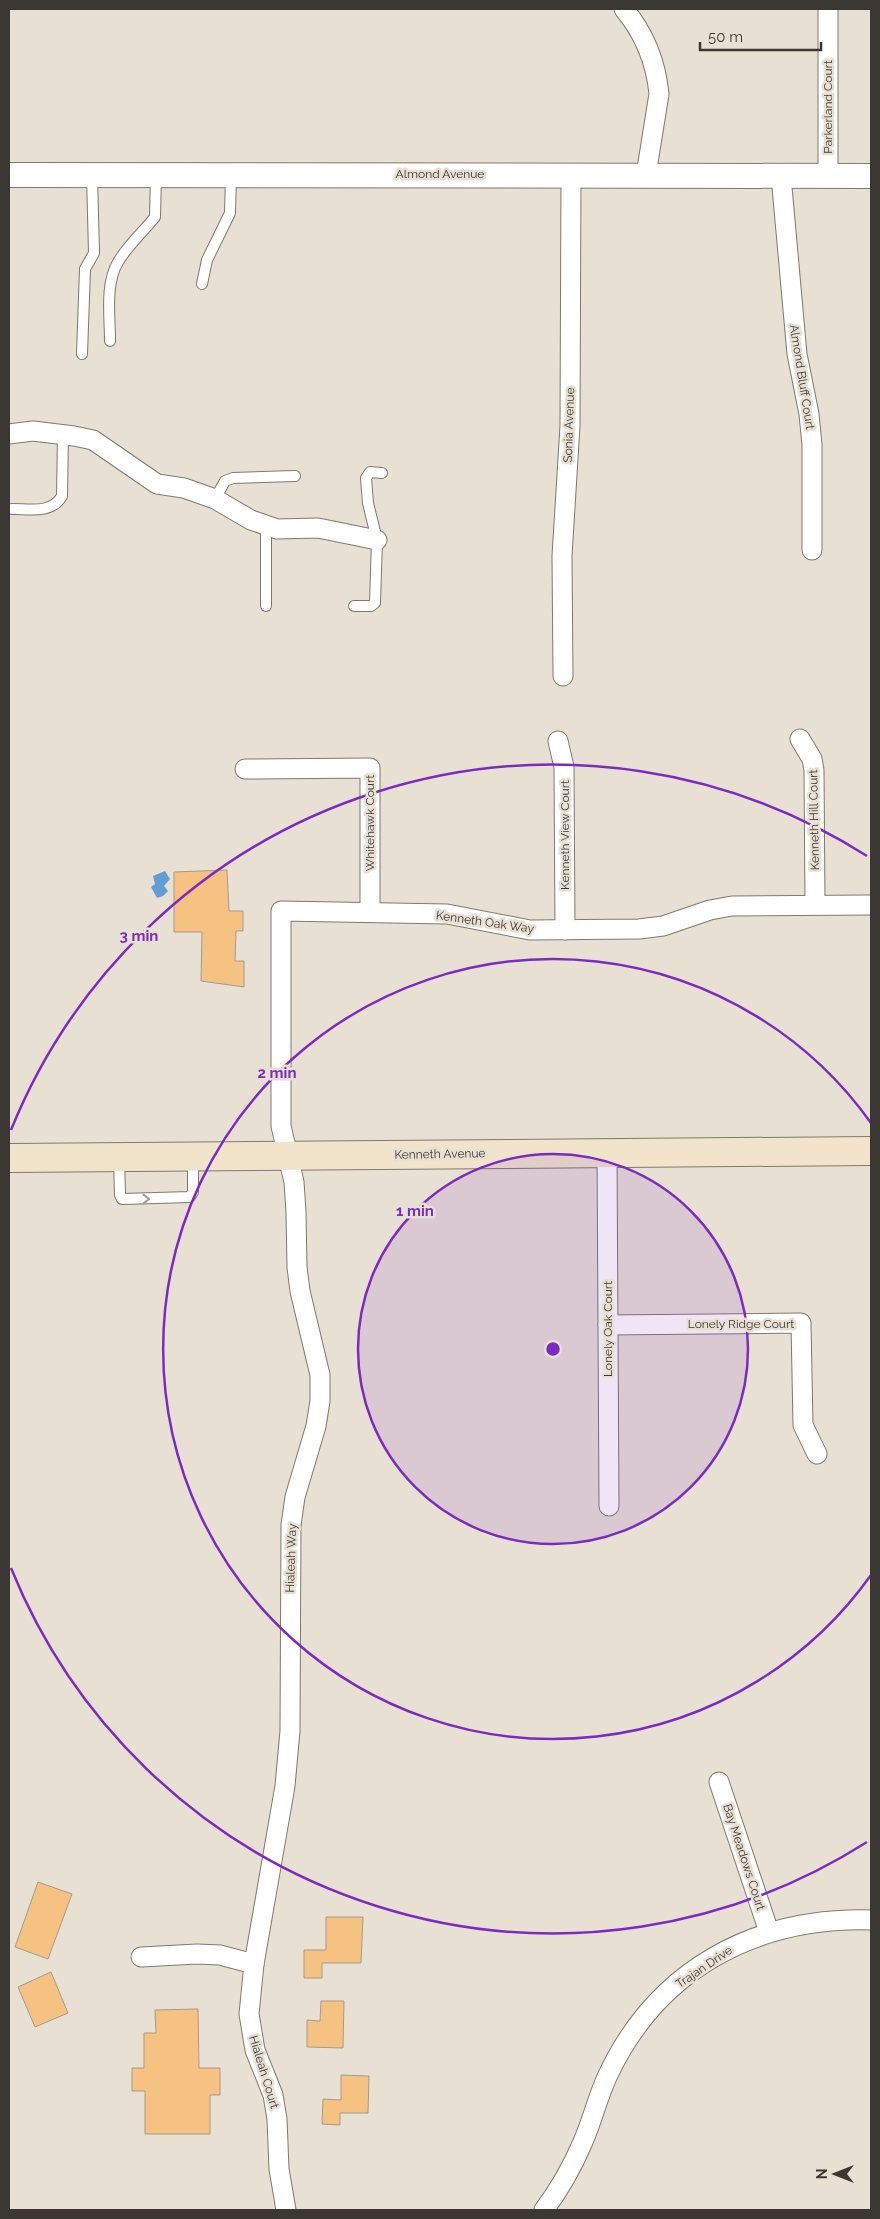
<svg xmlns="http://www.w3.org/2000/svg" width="880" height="2219" font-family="Raleway,sans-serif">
	<rect width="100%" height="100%" fill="#e9e0d4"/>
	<polygon fill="#649dd4" points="165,871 170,879 164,886 168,891 163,896 157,898 151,887 155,884 153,876"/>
	<g fill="#f6c282" stroke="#a39a8f">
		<polygon points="227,870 229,911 243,911 243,931 236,931 235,961 244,961 244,987 201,981 202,932 174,932 174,872"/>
		<polygon points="38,1882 72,1894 48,1959 15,1947"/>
		<polygon points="326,1917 363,1917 361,1963 322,1963 322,1978 304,1978 304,1950 326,1950"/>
		<polygon points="51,1972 68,2013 35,2027 18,1987"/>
		<polygon points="321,2001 344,2001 343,2048 307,2047 307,2020 320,2021"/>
		<polygon points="198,2009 199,2068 220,2068 220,2095 210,2095 210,2134 145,2134 145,2091 132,2091 132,2068 144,2068 144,2033 156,2033 155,2010"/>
		<polygon points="341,2075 369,2076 368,2113 340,2113 340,2125 322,2124 323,2099 341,2100"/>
	</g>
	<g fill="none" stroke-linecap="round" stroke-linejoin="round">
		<g stroke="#81786e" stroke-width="12">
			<g id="service">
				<polyline points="202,284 207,260 230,213 231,175"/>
				<path d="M 110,341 C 110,316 105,284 118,262 C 128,245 143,232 155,217 L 156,175"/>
				<polyline points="82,354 85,269 94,253 92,175"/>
				<polyline points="215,499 225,481 233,478 295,476"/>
				<path d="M 12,509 C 30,509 52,514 62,496 L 63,434"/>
				<polyline points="266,525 266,606"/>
				<polyline points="354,606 371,606 375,603 377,540 368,503 366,478 370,472 382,473"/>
				<polyline points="119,1157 120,1195 122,1199 190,1197 193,1192 193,1157"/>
			</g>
		</g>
		<g stroke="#81786e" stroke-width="21">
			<g id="minor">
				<path d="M 624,9 C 644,33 656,63 659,94 L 646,175"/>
				<polyline points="781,176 797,354 809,414 812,445 812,550"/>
				<polyline points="828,176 828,9"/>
				<polyline points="9,434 33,431 74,436 93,440 157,484 184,488 215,499 251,520 277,529 318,528 377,540"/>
				<polyline points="563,676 562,556 570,426 571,174"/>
				<polyline points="800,739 812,759 814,770 815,904"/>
				<polyline points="558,741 564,767 565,930"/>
				<polyline points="245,769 370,768 370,912"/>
				<polyline points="607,1152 609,1506"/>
				<polyline points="608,1325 801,1323 803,1425 817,1454"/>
				<polyline points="719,1782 769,1932"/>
				<polyline points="141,1957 197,1954 220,1955 254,1964"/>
				<polyline points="286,2210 279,2169 277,2119 273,2095 255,2050 249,2014 254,1964 285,1786 290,1731 291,1525 295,1497 316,1426 320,1401 320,1375 300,1291 297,1267 296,1212 294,1182 281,1126 281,911 447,914 530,930 639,929 663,926 710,910 732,906 871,905"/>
				<path d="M 544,2210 C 559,2190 572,2167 582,2144 C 592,2122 597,2099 607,2077 C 657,1969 755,1917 871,1920"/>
			</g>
		</g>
		<g stroke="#81786e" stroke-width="26">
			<polyline id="tertiary" points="9,175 871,176"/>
		</g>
		<g stroke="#81786e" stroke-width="30">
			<polyline id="secondary" points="9,1158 871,1151"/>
		</g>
		<use href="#service" stroke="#fff" stroke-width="10"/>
		<use href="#minor" stroke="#fff" stroke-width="19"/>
		<use href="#tertiary" stroke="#fff" stroke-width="24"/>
		<use href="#secondary" stroke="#f1e4cb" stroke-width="28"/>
	</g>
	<defs><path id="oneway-chevron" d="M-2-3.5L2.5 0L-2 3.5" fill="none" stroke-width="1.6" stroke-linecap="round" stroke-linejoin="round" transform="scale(1.25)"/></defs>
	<use stroke="#9d9c99" href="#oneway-chevron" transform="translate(146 1199)"/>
	<circle cx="553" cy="1349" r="195" fill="#7b2cbf" fill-opacity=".12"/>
	<g fill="none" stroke="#7b2cbf" stroke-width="2.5">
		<circle cx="553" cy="1349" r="195"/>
		<path d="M871 1575A390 390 0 1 1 871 1123"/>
		<path d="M867 1842A585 585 0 0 1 11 1568M11 1130A585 585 0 0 1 867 856"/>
	</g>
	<g text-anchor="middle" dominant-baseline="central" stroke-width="5" stroke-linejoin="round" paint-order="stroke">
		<g font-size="12" fill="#3b3833" stroke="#e9e0d4">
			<text transform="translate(828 107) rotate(-90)">Parkerland Court</text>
			<text x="440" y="174">Almond Avenue</text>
			<text transform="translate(802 377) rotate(81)">Almond Bluff Court</text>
			<text transform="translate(569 425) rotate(-88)">Sonia Avenue</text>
			<text transform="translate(814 820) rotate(-91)">Kenneth Hill Court</text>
			<text transform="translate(370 823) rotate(-90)">Whitehawk Court</text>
			<text transform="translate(565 835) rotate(-90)">Kenneth View Court</text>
			<text transform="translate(485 922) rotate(8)">Kenneth Oak Way</text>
			<text transform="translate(440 1154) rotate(-1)">Kenneth Avenue</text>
			<text x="741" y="1324">Lonely Ridge Court</text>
			<text transform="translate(608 1329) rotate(-90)">Lonely Oak Court</text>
			<text transform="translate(291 1558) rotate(-88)">Hialeah Way</text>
			<text transform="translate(744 1857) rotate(72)">Bay Meadows Court</text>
			<text transform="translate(704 1967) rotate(-34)">Trajan Drive</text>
			<text transform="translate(264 2072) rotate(73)">Hialeah Court</text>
		</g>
	</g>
	<circle cx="553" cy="1349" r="8" fill="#7b2cbf" stroke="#e9e0d4" stroke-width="2.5"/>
	<g font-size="15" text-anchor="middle" font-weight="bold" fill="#7b2cbf" stroke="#e9e0d4" stroke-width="5" stroke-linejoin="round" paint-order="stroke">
		<text x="139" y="941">3 min</text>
		<text x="277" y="1078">2 min</text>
		<text x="415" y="1216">1 min</text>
	</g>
	<rect width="880" height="2219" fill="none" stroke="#3b3833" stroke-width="20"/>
	<g transform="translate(835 2174) rotate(270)" stroke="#e9e0d4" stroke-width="4" paint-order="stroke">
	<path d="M0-4L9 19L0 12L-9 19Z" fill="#3b3833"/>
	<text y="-8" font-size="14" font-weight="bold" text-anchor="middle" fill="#3b3833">N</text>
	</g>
	<path d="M700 42v8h121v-8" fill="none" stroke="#3b3833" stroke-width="2.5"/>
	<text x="708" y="42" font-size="15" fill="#3b3833" stroke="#e9e0d4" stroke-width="4" paint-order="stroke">50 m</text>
</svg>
